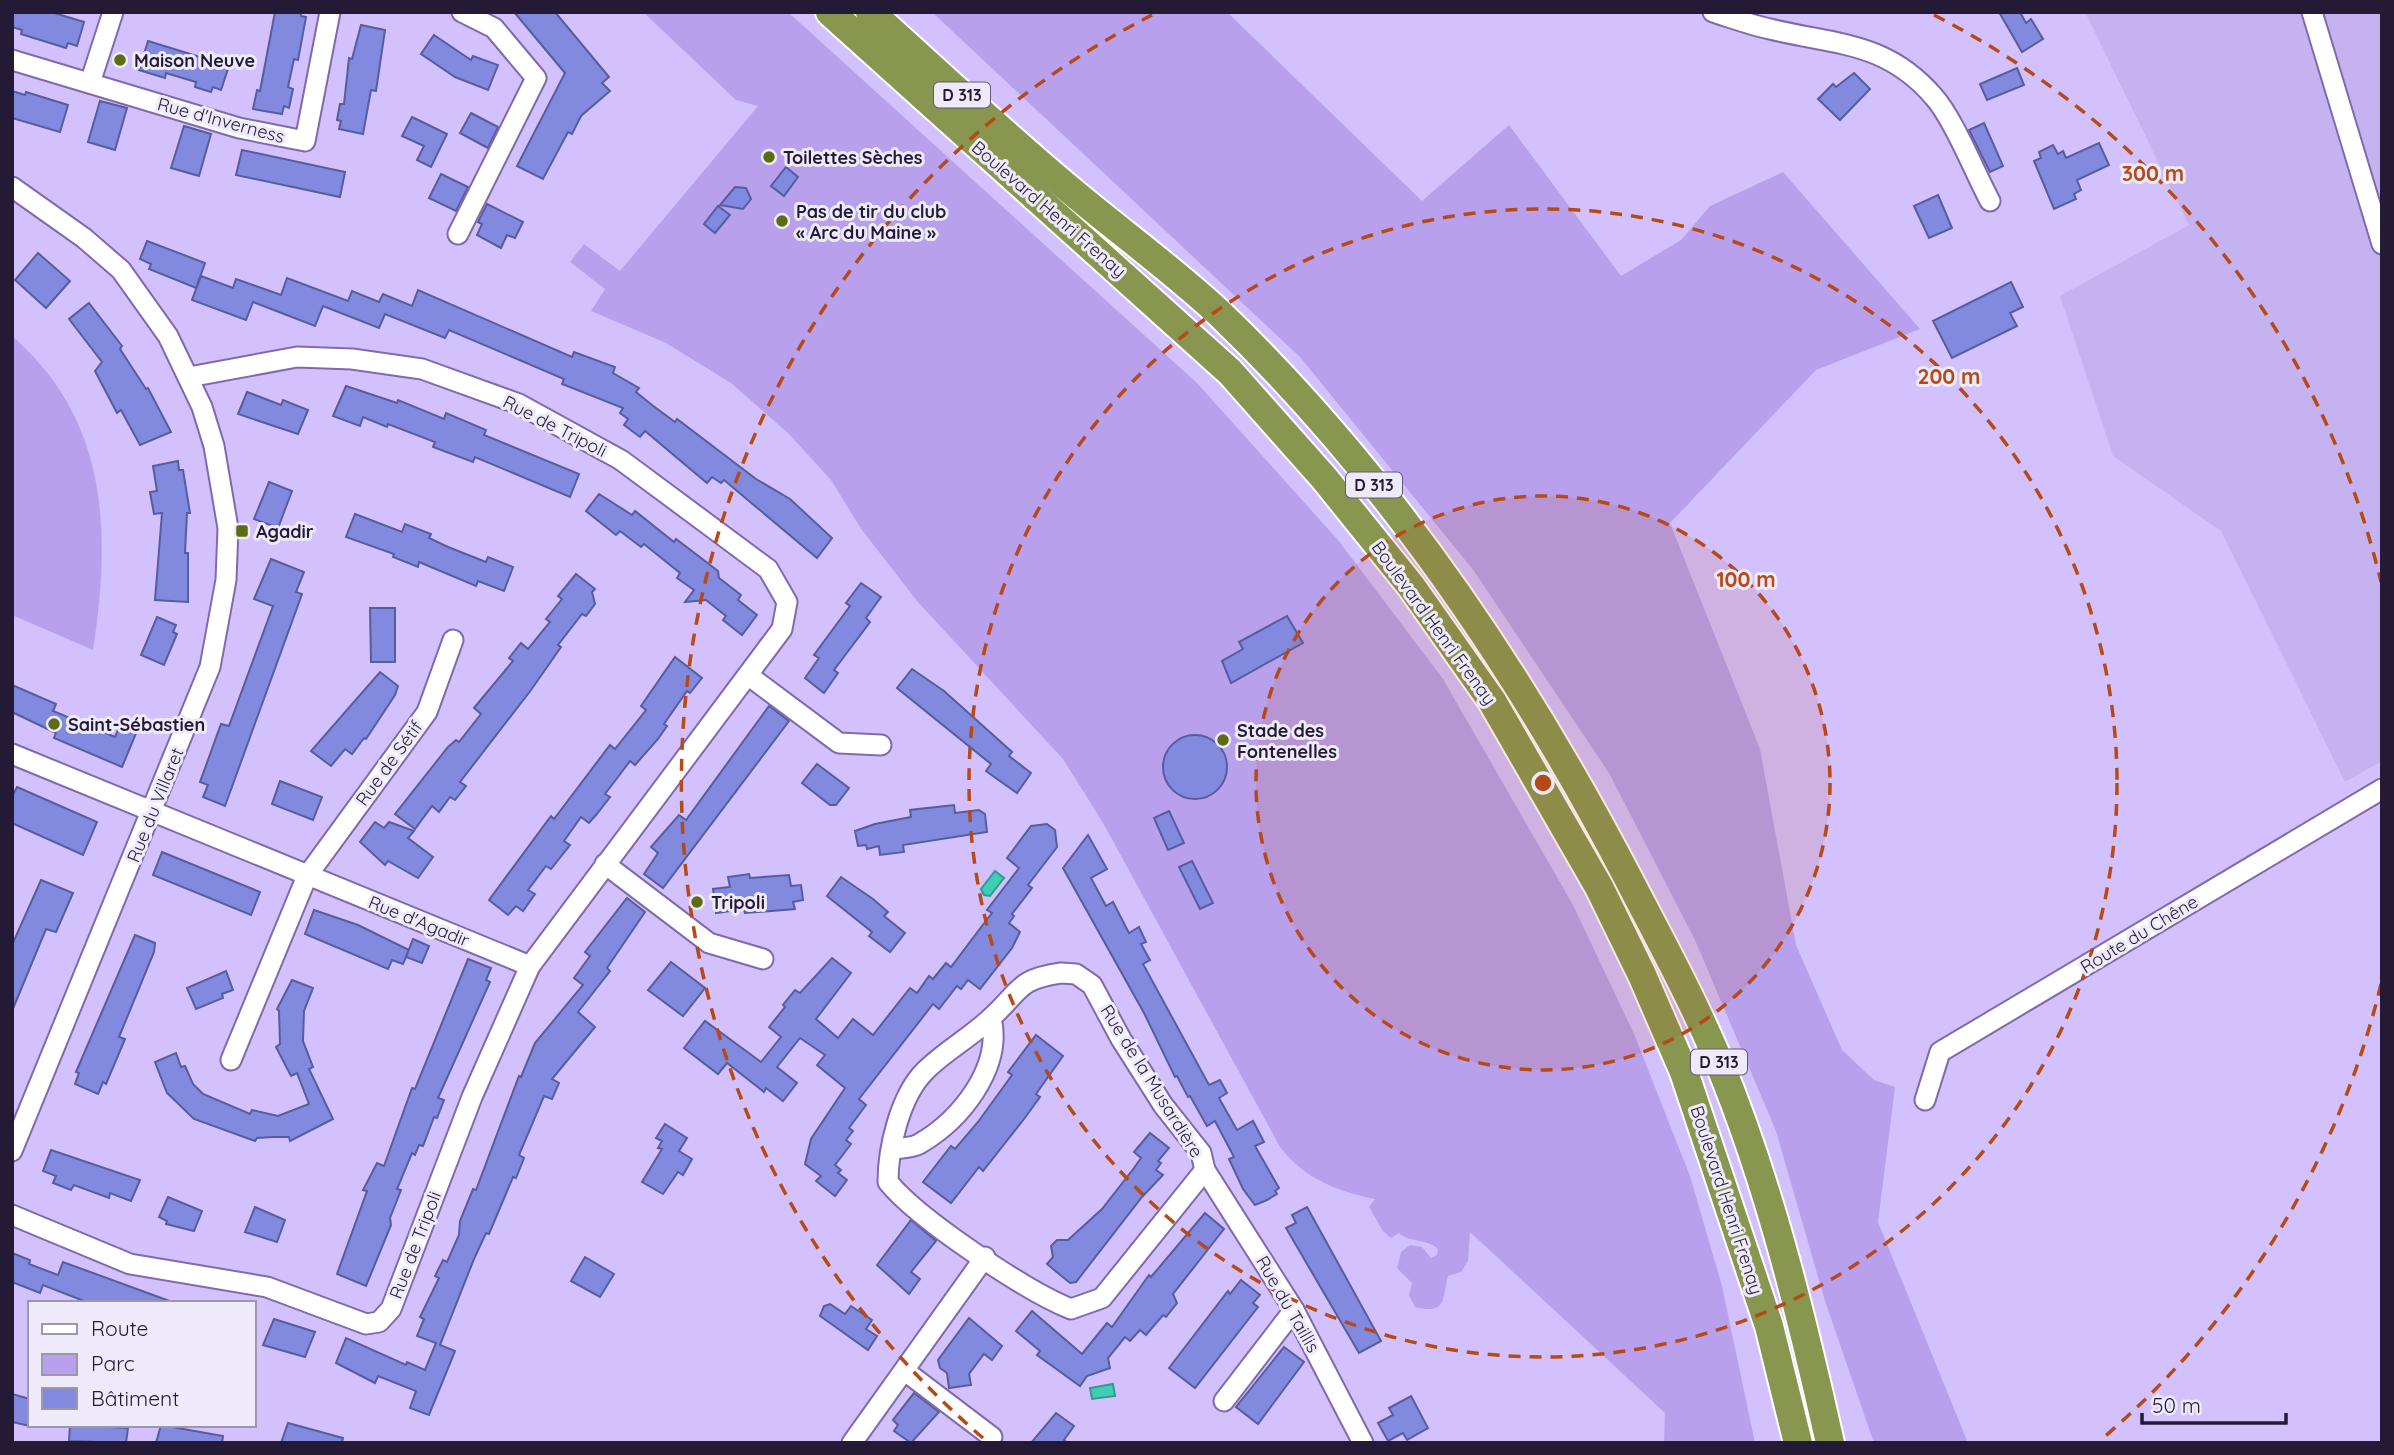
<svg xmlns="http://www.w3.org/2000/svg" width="2394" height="1455" font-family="Quicksand,sans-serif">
	<rect width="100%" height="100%" fill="#d3c1fd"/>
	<polygon fill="#c5b2f1" points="2085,12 2382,12 2382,761 2345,782 2221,531 2113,456 2060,296 2189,225"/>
	<g fill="#b8a0ed">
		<path d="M 643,12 L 788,12 L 1197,383 L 1338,540 L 1443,679 L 1573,905 L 1634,1034 L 1690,1176 L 1722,1286 L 1755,1443 L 1664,1443 L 1665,1413 L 1470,1232 L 1468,1261 L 1461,1272 L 1448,1276 C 1442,1299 1447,1315 1415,1307 L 1409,1295 L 1412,1283 L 1397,1268 L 1401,1252 L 1410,1245 L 1422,1247 L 1431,1258 L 1437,1255 L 1438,1249 C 1426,1238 1410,1243 1399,1233 L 1391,1238 L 1383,1231 L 1369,1207 L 1375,1199 C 1336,1191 1305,1179 1280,1147 L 1102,821 L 1063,759 L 917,601 L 862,530 L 831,480 L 789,434 L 731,383 L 666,343 L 591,311 L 605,289 L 570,262 L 584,244 L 620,271 L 758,106 L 736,100 Z"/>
		<polygon points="932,12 1227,12 1422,201 1509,125 1621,276 1681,240 1710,206 1783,172 1920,329 1816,370 1670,523 1760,749 1796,945 1842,1050 1874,1080 1895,1087 1878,1222 1968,1443 1874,1443 1825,1301 1776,1131 1695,940 1609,773 1474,571 1300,357"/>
		<path d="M 12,336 C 109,420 111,533 93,650 L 12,615 Z"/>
	</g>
	<g fill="#3dceb5" stroke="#36988f" stroke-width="2">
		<polygon points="995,871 1004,878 990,896 984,895 981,889"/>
		<polygon points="1113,1384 1115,1396 1092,1399 1090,1388"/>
	</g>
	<g fill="#828adf" stroke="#575c9f" stroke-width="2">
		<polygon points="12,12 51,12 84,22 77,46 68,43 66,48 21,34 22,30 12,27"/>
		<polygon points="275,12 301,12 301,16 306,17 298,60 294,59 288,87 293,89 289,108 284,106 282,114 253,109 257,90 260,91"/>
		<polygon points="514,12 555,12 609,77 602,83 610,91 581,116 572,134 568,132 543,179 517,166 565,73"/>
		<polygon points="1999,12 2020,12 2026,23 2031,19 2043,39 2022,52"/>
		<polygon points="361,25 385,30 376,91 371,90 363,134 339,129 341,121 337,120 340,104 344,104 349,58 352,59"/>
		<polygon points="434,35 471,60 473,56 498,65 488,90 455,77 421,54"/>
		<polygon points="148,41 229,66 221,90 213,87 211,92 195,87 196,82 166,73 165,78 139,70"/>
		<polygon points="2017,68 2024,85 1987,100 1980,84"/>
		<polygon points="1854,73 1870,89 1840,120 1818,99 1833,84 1836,87"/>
		<polygon points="12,91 25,95 26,92 68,105 60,132 12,118"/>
		<polygon points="100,101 127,108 115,150 88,142"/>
		<polygon points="471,113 498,127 488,148 460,133"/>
		<polygon points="412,117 447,134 431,167 417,160 424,146 402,136"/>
		<polygon points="1984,123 2003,166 1990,172 1969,130"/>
		<polygon points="184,126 211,134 199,176 171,168"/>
		<polygon points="2099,143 2109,165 2077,180 2081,190 2074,194 2076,199 2054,209 2034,161 2041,158 2039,152 2053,145 2058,154 2063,151 2066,158"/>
		<polygon points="242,150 345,172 340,197 236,175"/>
		<polygon points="786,167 798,177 784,196 771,186"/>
		<polygon points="441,174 468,187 456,211 429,198"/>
		<polygon points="735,187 746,188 751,199 743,209 720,205"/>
		<polygon points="1938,195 1952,228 1929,238 1914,206"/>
		<polygon points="487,204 523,222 515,238 507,235 501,248 477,235 482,224 478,222"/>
		<polygon points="718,206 730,215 715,233 704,224"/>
		<polygon points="147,241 205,263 196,288 149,269 151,264 140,259"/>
		<polygon points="38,253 70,281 46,308 15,280"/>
		<polygon points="201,276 233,288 236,279 281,295 287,278 348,301 352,291 379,302 383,294 412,306 418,290 572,357 574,352 615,367 613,373 639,388 636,392 652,405 675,422 677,419 756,479 790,499 832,538 817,558 724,480 721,483 712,477 707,483 645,431 640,437 624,425 628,419 620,413 623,408 562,384 564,379 449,330 445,338 385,314 379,328 323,306 315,326 253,302 246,320 192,300"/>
		<polygon points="2011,282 2023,307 2010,313 2017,326 1952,358 1933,321"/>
		<polygon points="89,303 122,346 120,349 146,389 148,388 171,432 140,445 121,410 117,413 95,371 102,362 69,319"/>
		<polygon points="346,386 397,403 398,400 444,419 446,413 486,430 484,435 579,474 570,497 475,457 473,462 433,447 435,442 388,424 387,427 363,417 360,426 333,416"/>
		<polygon points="247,392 281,405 283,400 308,410 298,434 238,414"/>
		<polygon points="178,461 179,470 183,470 190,513 187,513 185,553 188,553 188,602 155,600 162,513 154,514 150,492 157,491 153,466"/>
		<polygon points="269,482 292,491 278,528 254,519"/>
		<polygon points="599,494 632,515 635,511 674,542 676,539 718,571 719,578 741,595 738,600 757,615 742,635 723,620 726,616 706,600 685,602 694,590 677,578 680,573 644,544 641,547 620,531 616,535 586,511"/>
		<polygon points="355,514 402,532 405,524 431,534 429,538 448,547 486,562 488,557 513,567 504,591 478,581 476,586 419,562 418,567 393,557 394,554 346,537"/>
		<polygon points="271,559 304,572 296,592 302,594 225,806 203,797 208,785 200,782 221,724 229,726 273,606 254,599"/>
		<polygon points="576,574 595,589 592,592 595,604 586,616 582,614 558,645 561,647 531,690 460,782 466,786 455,800 450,797 439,812 432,806 415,829 395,814 448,747 456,740 459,742 481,714 474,708 513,661 509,658 521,643 528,649 550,622 546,619 562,599 558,596"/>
		<polygon points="861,583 881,597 866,618 870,622 834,670 838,673 824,693 805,678 819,658 814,655 850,606 846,603"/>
		<polygon points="370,608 395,608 395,662 371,662"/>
		<polygon points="1287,616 1303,643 1231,683 1222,661 1243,649 1239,642"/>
		<polygon points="157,617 176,625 173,632 177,634 164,665 141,655"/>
		<polygon points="675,657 702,678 690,693 687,691 664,724 667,726 658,739 635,765 630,761 618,777 605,794 610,797 596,815 589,823 581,817 564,841 570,845 551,869 546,866 528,890 535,894 523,911 516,906 508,915 489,900 551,816 554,819 610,745 615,749 646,710 641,706"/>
		<polygon points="912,669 944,691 1012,752 1009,756 1031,773 1017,793 986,771 991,764 897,688"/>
		<polygon points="380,672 398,686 395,695 366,739 364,738 352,754 345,749 331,766 311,751"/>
		<polygon points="12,685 56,704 53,711 115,737 121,723 137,731 122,767 54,738 56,733 12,712"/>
		<polygon points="769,706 789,721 663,888 644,874 658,853 651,847 679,815 686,820"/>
		<circle cx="1195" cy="767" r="32"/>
		<polygon points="817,764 849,788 836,805 830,805 802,783"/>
		<polygon points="280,781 322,797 313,820 272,804"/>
		<polygon points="17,787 97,822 83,855 12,823 12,797"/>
		<polygon points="954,805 955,813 979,810 985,814 987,832 903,845 904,852 880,855 879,846 867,849 866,845 858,846 855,831 875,824 911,817 910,810"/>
		<polygon points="1169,811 1184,843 1168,850 1154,818"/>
		<polygon points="375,822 384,828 389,822 414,831 408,838 433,857 418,878 388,861 385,865 360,842"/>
		<polygon points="1047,824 1055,830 1057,847 1028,885 1032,888 1012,914 1014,916 1009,923 1020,932 1012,948 980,989 968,980 961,989 957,986 939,1009 933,1004 859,1099 866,1105 849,1128 853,1131 846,1140 851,1144 835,1165 841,1170 838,1173 847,1180 835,1196 816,1181 821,1176 805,1164 811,1139 845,1088 817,1065 825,1055 800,1038 777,1067 797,1083 783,1101 766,1088 764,1092 727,1063 718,1074 684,1048 705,1021 761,1062 781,1037 769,1027 785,1007 783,1005 795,990 800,993 832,958 851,973 816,1019 838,1038 853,1019 873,1035 910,988 917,993 929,976 933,979 946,963 951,967 988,918 992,913 987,910 1019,868 1007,858 1031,826"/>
		<polygon points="1088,835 1107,869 1091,878 1106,906 1113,902 1129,933 1139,927 1146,942 1141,944 1150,960 1143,964 1209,1085 1220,1080 1227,1093 1219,1098 1237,1130 1253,1121 1264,1142 1255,1146 1279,1188 1275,1191 1277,1194 1267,1200 1255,1205 1243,1189 1229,1159 1234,1157 1215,1121 1207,1126 1190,1096 1188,1097 1177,1076 1175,1077 1144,1013 1063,868"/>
		<polygon points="162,852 260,892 251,915 153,875"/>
		<polygon points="1192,861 1213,903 1200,909 1179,867"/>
		<polygon points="749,874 750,878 789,875 791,886 801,885 803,900 793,902 795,909 745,913 744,909 716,913 713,889 730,887 728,877"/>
		<polygon points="841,877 873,899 888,912 884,916 905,933 890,952 869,936 872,932 827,896"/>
		<polygon points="41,880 73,893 56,932 46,929 12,1011 12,945"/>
		<polygon points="627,898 645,912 607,968 610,971 578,1012 595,1027 552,1079 559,1083 552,1099 544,1096 519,1155 524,1158 516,1178 513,1177 489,1234 486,1233 474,1259 440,1345 455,1351 429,1415 410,1408 416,1391 378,1376 375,1383 336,1363 346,1338 406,1365 407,1362 425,1370 436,1343 417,1336 424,1319 420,1317 439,1278 435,1276 443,1260 447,1262 459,1235 460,1221 473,1189 476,1190 519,1076 521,1077 535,1043 583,985 574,978 590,956 585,952"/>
		<polygon points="314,910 358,925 409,950 403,964 392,960 388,969 305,934"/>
		<polygon points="135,935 155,943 154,952 119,1037 125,1039 106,1084 103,1082 98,1094 75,1084 79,1073 76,1072"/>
		<polygon points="413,939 429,946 422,963 406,957"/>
		<polygon points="468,959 491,968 486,980 490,982 438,1098 444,1100 437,1118 434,1117 423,1146 419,1145 415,1155 412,1153 397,1189 401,1190 390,1218 391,1225 366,1286 337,1274 367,1191 363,1190 377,1163 384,1166 412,1088 415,1089"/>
		<polygon points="671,962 705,988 683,1016 648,990"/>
		<polygon points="226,971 233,990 222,994 223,998 196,1009 187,988"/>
		<polygon points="292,980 313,988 304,1011 303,1041 313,1067 309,1069 333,1119 290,1141 289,1137 273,1137 257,1138 255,1141 194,1119 167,1093 155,1062 176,1053 181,1067 185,1066 193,1084 203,1094 250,1114 252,1110 278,1116 309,1104 297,1073 291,1076 276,1047 280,1044 279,1011 277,1009"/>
		<polygon points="1036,1035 1063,1056 1036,1094 1040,1097 1024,1119 983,1171 979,1167 951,1203 923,1182 951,1146 955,1149 978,1122 1012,1075 1008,1072"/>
		<polygon points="665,1124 687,1138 679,1151 692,1159 683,1175 678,1172 663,1194 642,1182 662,1149 658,1148 662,1141 656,1138"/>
		<polygon points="1150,1133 1169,1148 1158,1161 1161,1163 1156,1170 1163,1175 1142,1197 1076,1282 1070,1283 1047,1264 1053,1257 1051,1246 1057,1240 1068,1240 1102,1209 1134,1168 1141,1158 1134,1152"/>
		<polygon points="51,1150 140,1180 131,1201 110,1193 109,1198 74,1185 71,1190 53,1183 56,1176 43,1171"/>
		<polygon points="168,1197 202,1211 194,1231 166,1224 167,1221 159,1217"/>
		<polygon points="255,1207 285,1220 277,1242 245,1232"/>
		<polygon points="1307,1207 1381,1341 1359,1353 1286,1228 1296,1223 1292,1215"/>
		<polygon points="1205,1213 1224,1229 1173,1294 1177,1303 1166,1317 1163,1315 1146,1335 1140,1330 1130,1341 1125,1337 1108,1358 1110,1368 1087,1376 1080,1386 1037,1355 1040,1351 1016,1331 1032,1311 1082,1354 1107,1323 1112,1327 1149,1275 1151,1277"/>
		<polygon points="911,1220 936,1241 911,1272 920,1279 909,1294 877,1265"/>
		<polygon points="12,1253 30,1260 29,1264 58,1275 63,1262 175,1303 89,1303 43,1285 40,1293 12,1282"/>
		<polygon points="585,1257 614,1274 600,1297 571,1281"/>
		<polygon points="1241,1280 1260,1295 1253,1303 1258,1307 1195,1388 1169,1368 1228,1291 1230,1294"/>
		<polygon points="830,1304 845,1314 851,1306 872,1320 866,1329 877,1336 868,1350 820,1316 824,1306"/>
		<polygon points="969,1318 1002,1346 992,1360 984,1354 969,1374 971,1385 949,1388 947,1373 940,1368 938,1360"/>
		<polygon points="274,1319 315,1332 305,1357 263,1345"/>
		<polygon points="1284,1347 1304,1362 1258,1424 1236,1407"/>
		<polygon points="914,1393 939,1412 911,1443 894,1431 898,1425 893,1420"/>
		<polygon points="12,1394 30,1399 30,1426 12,1422"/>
		<polygon points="1411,1396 1428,1428 1407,1440 1403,1433 1388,1441 1378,1423 1393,1415 1389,1408"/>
		<polygon points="1056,1413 1074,1426 1064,1440 1068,1443 1031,1443"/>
		<polygon points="288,1423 343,1438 342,1443 281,1443"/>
		<polygon points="70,1425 128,1428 126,1443 69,1441"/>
		<polygon points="161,1425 223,1436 222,1443 156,1443"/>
	</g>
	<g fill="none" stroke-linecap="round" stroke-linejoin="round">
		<g stroke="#806aae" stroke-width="23">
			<g id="minor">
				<path d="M 1713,12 C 1732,18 1751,25 1770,29 C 1835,45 1886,41 1934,97 C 1953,118 1975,173 1990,201"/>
				<polyline points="2312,12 2382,244"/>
				<polyline points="12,60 239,128 305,141 330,12"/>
				<polyline points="90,83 113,12"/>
				<polyline points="12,187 84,238 121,270 168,336 202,407 214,446 228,528 226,580 210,667 12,1151"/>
				<polyline points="458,234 536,78 494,28 462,12"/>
				<polyline points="749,676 839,743 881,745"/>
				<polyline points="12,754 530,966"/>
				<polyline points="605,864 709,943 763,959"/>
				<path d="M 1061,973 L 1076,974 L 1092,985 L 1121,1039 L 1163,1105 L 1201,1153 L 1205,1170 L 1102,1298 L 1071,1309 C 1026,1291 918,1219 888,1182 C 888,1148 900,1096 925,1071 C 945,1051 971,1037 992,1017 C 1021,990 1018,979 1061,973 Z"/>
				<polyline points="231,1060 307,876 427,712 453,640"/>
				<polyline points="1925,1100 1940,1052 2382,789"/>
				<path d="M 892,1149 C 901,1148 912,1148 919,1144 C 961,1120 1003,1067 991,1018"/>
				<polyline points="1205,1170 1294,1310 1363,1443"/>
				<polyline points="12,1215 130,1264 267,1287 366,1324 379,1322 391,1309 472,1097 530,966 782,629 787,602 768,569 621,460 519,404 422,369 352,359 297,357 189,377"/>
				<polyline points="905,1371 992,1437"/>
				<polyline points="1224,1401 1294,1310"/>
				<polyline points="852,1443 985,1257"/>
			</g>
		</g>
		<g stroke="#fff" stroke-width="32">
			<g id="highway">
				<polyline points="830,12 1230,372 1324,478 1411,586 1492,701 1599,887 1642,975 1684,1072 1769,1326 1798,1443"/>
				<path d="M 870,12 C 938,73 1005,136 1075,194 C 1123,234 1174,271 1219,313 C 1388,475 1520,671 1628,878 C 1659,938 1692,998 1718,1060 C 1769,1183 1801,1314 1830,1443"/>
			</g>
		</g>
		<use href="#minor" stroke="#fff" stroke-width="19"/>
		<use href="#highway" stroke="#88964f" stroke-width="28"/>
	</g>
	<circle cx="1543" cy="783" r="287" fill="#b74916" fill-opacity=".12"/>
	<g fill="none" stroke="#b74916" stroke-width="3.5" stroke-dasharray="12 9">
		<circle cx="1543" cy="783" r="287"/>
		<circle cx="1543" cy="783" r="574"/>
		<path d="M2381 984A862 862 0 0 1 2103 1438M983 1438A862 862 0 0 1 1152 15M1934 15A862 862 0 0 1 2381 582"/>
	</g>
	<g fill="#5e6b13" stroke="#eeeafa" stroke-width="2.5">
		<circle cx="120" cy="60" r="7"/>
		<circle cx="769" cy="157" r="7"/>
		<circle cx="782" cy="221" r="7"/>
		<rect x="235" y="524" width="14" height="14" rx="3.5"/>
		<circle cx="54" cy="724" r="7"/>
		<circle cx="1223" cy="740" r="7"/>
		<circle cx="697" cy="902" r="7"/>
	</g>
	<g text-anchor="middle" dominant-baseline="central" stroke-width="6" stroke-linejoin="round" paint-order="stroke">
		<g fill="#eeeafa" stroke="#615871" stroke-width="2">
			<rect x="934" y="82.5" width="56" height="25" rx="5"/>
			<rect x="1346" y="472.5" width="56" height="25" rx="5"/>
			<rect x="1691" y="1049.5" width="56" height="25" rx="5"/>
		</g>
		<g font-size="16" font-weight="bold" fill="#241a36">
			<text x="962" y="95">D 313</text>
			<text x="1374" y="485">D 313</text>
			<text x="1719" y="1062">D 313</text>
		</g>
		<g font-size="18" font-weight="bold" fill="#241a36" stroke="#eeeafa" text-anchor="start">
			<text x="134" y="60">Maison Neuve</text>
			<text x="783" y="157">Toilettes Sèches</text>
			<text x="796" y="211">Pas de tir du club<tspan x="796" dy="21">« Arc du Maine »</tspan></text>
			<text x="256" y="531">Agadir</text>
			<text x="68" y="724">Saint-Sébastien</text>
			<text x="1237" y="730">Stade des<tspan x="1237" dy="21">Fontenelles</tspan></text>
			<text x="711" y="902">Tripoli</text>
		</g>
		<g font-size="18" fill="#241a36" stroke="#eeeafa">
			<text transform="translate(221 120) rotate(15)">Rue d'Inverness</text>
			<text transform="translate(1049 209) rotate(41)">Boulevard Henri Frenay</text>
			<text transform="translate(555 426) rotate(27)">Rue de Tripoli</text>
			<text transform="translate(1434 623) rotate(54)">Boulevard Henri Frenay</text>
			<text transform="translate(389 763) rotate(-54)">Rue de Sétif</text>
			<text transform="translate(155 805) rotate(-68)">Rue du Villaret</text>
			<text transform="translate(419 921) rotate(22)">Rue d'Agadir</text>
			<text transform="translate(2139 934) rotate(-31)">Route du Chêne</text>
			<text transform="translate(1152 1081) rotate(58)">Rue de la Musardière</text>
			<text transform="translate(1727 1200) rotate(72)">Boulevard Henri Frenay</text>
			<text transform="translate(415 1245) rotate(-69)">Rue de Tripoli</text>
			<text transform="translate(1288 1304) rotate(60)">Rue du Taillis</text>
		</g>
	</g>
	<circle cx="1543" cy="783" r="10" fill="#b74916" stroke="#eeeafa" stroke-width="3.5"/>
	<g font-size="21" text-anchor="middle" font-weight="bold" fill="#b74916" stroke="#eeeafa" stroke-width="6" stroke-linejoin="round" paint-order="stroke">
		<text x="2153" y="181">300 m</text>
		<text x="1949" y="384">200 m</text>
		<text x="1746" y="587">100 m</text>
	</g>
	<rect width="2394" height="1455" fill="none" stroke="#241a36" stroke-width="28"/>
	<rect x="28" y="1301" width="228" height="126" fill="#eeeafa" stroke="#9d97ac" stroke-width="2"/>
	<rect x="42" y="1324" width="35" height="10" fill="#ffffff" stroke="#9d97ac" stroke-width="2"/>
	<text x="91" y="1336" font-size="21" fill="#241a36">Route</text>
	<rect x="42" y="1354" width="35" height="21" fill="#b8a0ed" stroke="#9d97ac" stroke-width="2"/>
	<text x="91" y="1371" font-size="21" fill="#241a36">Parc</text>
	<rect x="42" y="1388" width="35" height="21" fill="#828adf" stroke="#9d97ac" stroke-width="2"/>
	<text x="91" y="1406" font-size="21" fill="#241a36">Bâtiment</text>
	<path d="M2142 1413v10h144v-10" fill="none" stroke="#241a36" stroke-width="3.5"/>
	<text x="2152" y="1413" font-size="21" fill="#241a36" stroke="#eeeafa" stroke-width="5" paint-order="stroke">50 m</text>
</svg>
